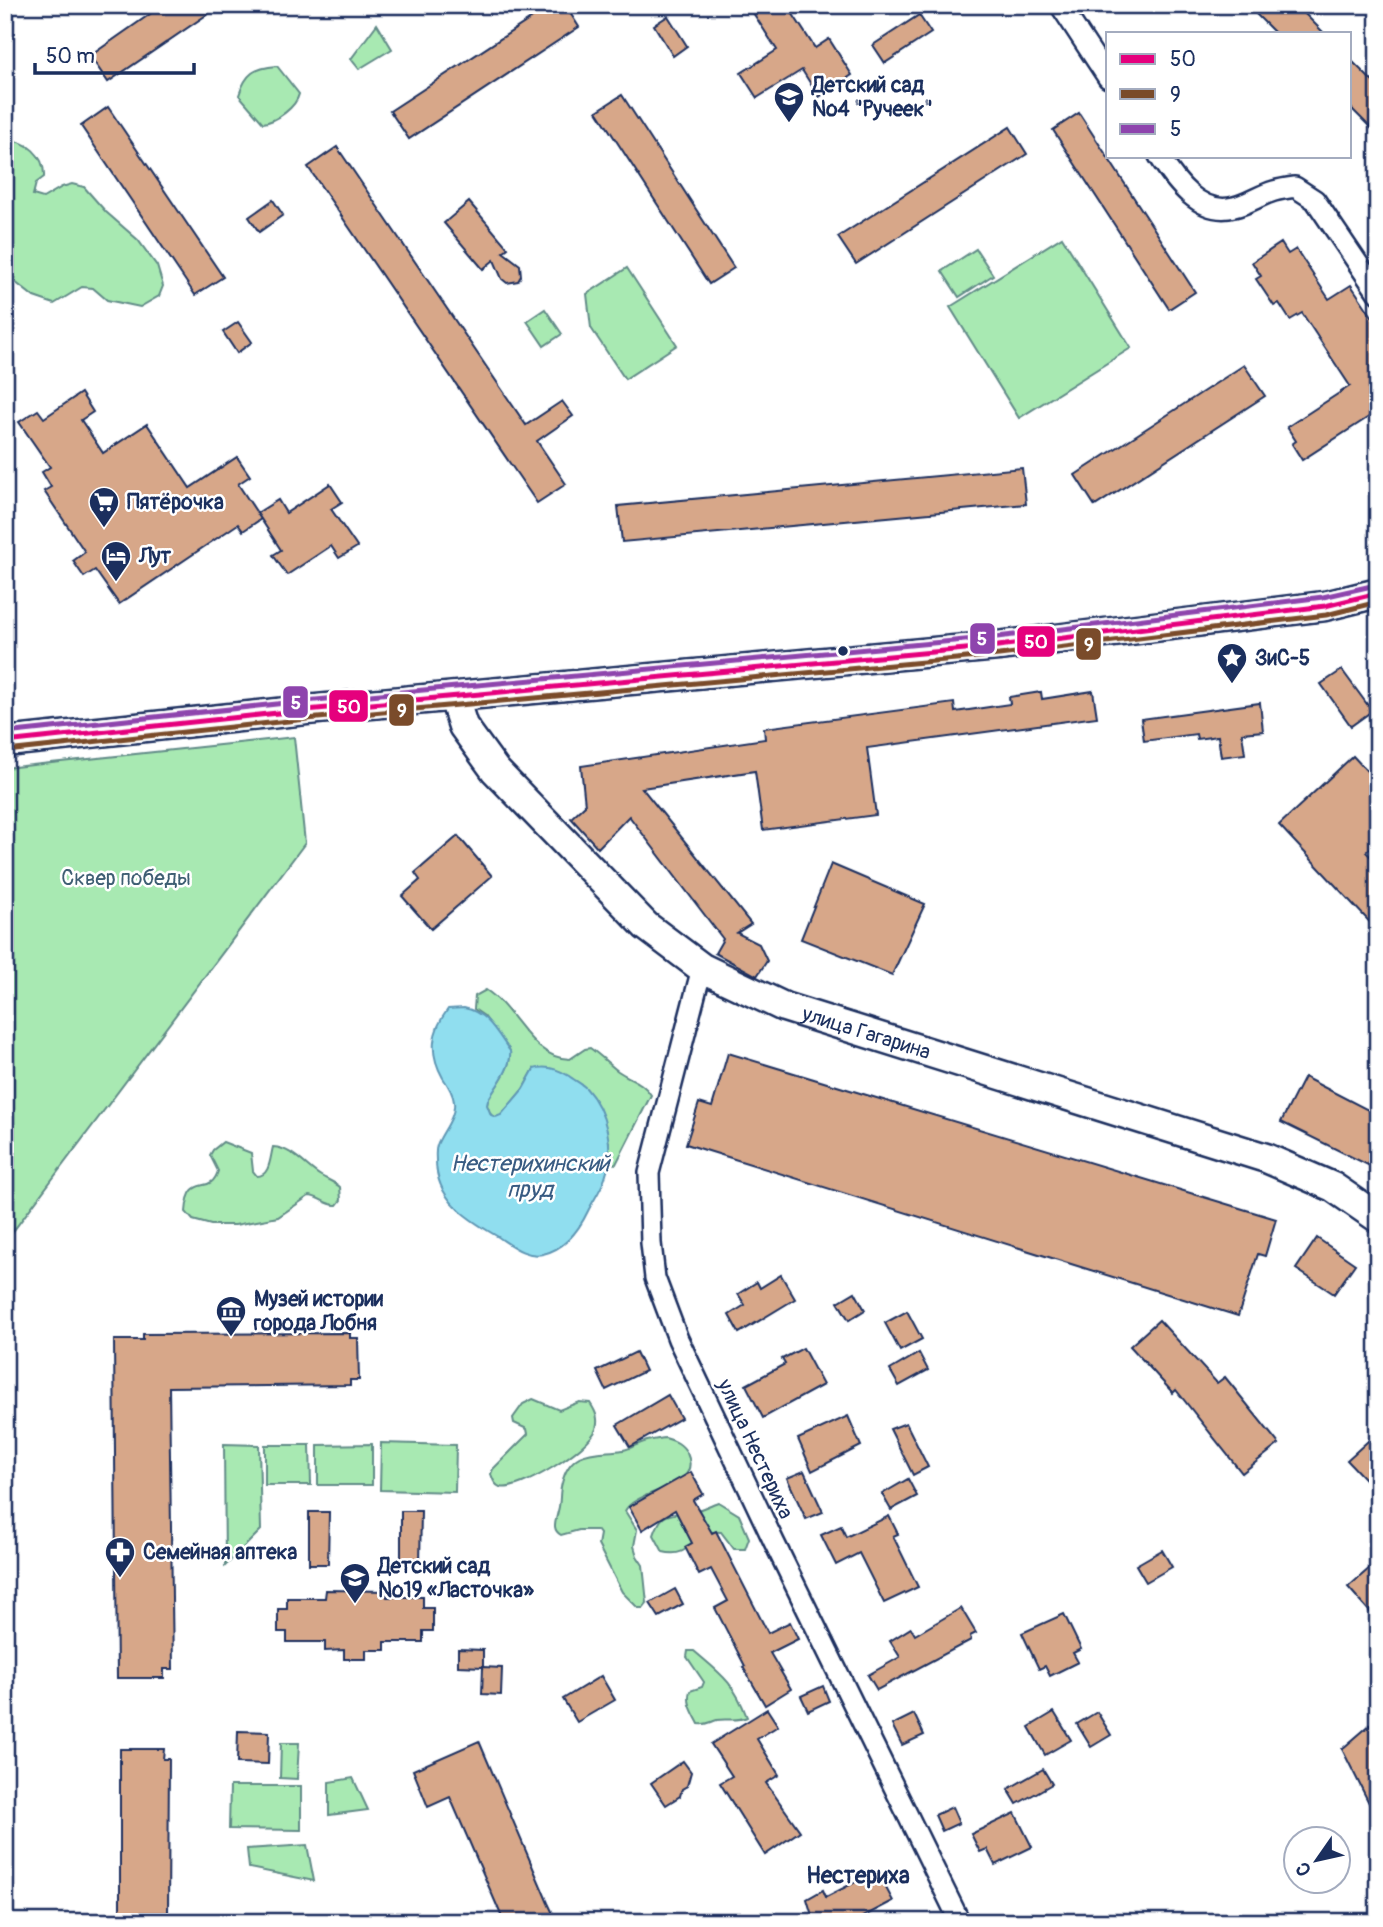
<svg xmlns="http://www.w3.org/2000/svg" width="1383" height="1927" font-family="Pangolin,sans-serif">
	<rect width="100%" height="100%" fill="#fff"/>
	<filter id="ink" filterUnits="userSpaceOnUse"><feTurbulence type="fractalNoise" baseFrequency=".0143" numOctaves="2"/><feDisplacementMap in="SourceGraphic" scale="14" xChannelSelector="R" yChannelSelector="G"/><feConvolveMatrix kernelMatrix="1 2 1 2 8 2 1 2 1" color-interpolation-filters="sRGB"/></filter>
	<g filter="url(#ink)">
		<g fill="#a8e9b2" stroke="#628c88" stroke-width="2">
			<polygon points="377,24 392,49 359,69 351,59"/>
			<path d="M 277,66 L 299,94 C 296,107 277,121 263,123 L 239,95 C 246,73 254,68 277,66 Z"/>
			<path d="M 5,141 C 27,139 45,156 44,177 L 36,183 L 33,195 L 43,198 L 62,187 L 72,184 L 84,187 L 106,212 L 138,240 L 157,266 L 163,286 L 159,296 L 140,307 L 107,300 L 93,288 L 82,287 L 54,304 L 34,297 L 5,274 Z"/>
			<polygon points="1062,237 1131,348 1019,418 950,307"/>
			<polygon points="976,249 993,275 959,297 942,271"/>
			<polygon points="627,268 677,345 625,379 591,328 587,294"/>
			<polygon points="545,309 562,334 544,346 527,321"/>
			<polygon points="294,737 305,843 5,1242 5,768"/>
			<path d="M 486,990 C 516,1009 530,1058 570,1059 L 585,1049 L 590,1048 C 600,1055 609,1064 618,1071 C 631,1080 642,1081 651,1095 L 616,1164 L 609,1163 L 609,1142 L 534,1069 L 523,1089 L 501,1116 L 496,1118 L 491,1115 L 487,1105 L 488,1100 C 496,1086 512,1068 510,1051 L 484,1016 L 474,1009 L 475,996 Z"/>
			<path d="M 223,1142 L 251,1153 L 253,1171 L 257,1176 C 270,1176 270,1158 273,1147 C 293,1148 306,1167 321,1176 C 328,1180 334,1182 340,1187 L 341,1200 L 337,1205 C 326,1206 319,1196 309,1196 L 278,1217 L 235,1225 L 211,1225 L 193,1220 L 186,1212 C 189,1170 210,1198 218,1171 L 210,1155 L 213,1150 Z"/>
			<path d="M 533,1399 L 559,1410 L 579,1402 L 590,1403 C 596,1412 599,1419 596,1429 C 591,1447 519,1493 500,1487 C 494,1485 493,1479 491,1474 L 493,1469 L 528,1434 L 527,1429 L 514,1423 L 513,1418 L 523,1404 Z"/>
			<path d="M 665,1438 C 676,1441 682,1444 687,1453 C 704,1490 636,1488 625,1511 L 637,1530 L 634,1546 L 637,1556 L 643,1565 L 647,1603 L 643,1608 L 638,1608 L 622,1592 L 598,1545 L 600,1534 L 597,1530 L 579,1530 L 561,1535 C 551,1529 556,1521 558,1511 C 561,1502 559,1492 562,1483 C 571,1447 596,1454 623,1450 C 631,1449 636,1444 644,1442 C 650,1440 658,1439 665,1438 Z"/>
			<polygon points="381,1443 456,1445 455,1492 380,1490"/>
			<polygon points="224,1444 259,1445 261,1530 225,1566"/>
			<polygon points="372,1444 372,1485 318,1485 318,1445"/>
			<polygon points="265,1445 310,1445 311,1485 265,1485"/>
			<path d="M 718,1502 L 739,1515 L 749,1538 L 745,1549 L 734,1549 L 721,1532 C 688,1529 695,1560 663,1552 L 654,1535 C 662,1510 669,1516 690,1512 C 699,1511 709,1505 718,1502 Z"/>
			<path d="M 688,1651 L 694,1651 C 721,1674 734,1682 747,1717 C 736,1722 728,1718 717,1720 C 710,1722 707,1725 699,1724 C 694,1714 686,1703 690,1691 L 702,1687 L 704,1682 L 687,1657 Z"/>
			<polygon points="281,1743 299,1743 297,1779 280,1778"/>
			<polygon points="353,1778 368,1810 329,1815 329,1782"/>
			<polygon points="230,1786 301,1786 301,1830 229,1829"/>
			<polygon points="307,1845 314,1881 249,1868 247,1849"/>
		</g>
		<path fill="#90deef" stroke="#6198b5" stroke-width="2" d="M 464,1008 C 487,1012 497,1033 510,1051 C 512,1068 496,1086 488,1100 L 487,1105 L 491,1115 L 496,1117 L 501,1115 L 523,1089 L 534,1069 C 547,1065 558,1069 569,1076 C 574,1080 582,1084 586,1088 C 607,1111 615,1150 605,1178 C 601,1190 593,1201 588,1211 C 579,1230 565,1249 543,1254 C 525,1258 510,1244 495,1235 C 466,1218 436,1199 436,1161 C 436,1156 435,1151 437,1145 C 442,1132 456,1117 454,1102 C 453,1093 448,1085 443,1078 C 429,1053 431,1032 448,1009 Z"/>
		<g fill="#d7a789" stroke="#1b2f5e" stroke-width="2">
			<polygon points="163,5 221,5 108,82 90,56"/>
			<polygon points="552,5 565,5 579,27 409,139 390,111"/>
			<polygon points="748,5 787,5 815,48 829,39 852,75 819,97 802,70 757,98 741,73 777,50"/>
			<polygon points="1247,5 1296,5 1324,33 1275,33"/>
			<polygon points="919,15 931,33 885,63 873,45"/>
			<polygon points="668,16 687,46 673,56 654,25"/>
			<polygon points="1350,59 1378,87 1378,135 1350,107"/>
			<polygon points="622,95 734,268 709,284 597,111"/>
			<polygon points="108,107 223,277 195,295 81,126"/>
			<polygon points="1079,113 1195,292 1169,309 1053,130"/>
			<polygon points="1010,127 1027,154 856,264 838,237"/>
			<polygon points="337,147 526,425 562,401 573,416 537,441 566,484 537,503 308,167"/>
			<polygon points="273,200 283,215 259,232 249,217"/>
			<polygon points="469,202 508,248 503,252 520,265 521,276 518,281 507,283 502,279 494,260 483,269 444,223"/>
			<polygon points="1281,243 1288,254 1296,249 1329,299 1351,285 1378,325 1378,411 1302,460 1292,444 1296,441 1287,427 1350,386 1302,313 1290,320 1279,303 1274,306 1256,279 1261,276 1252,262"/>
			<polygon points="238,322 252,342 237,353 223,332"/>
			<polygon points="1244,365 1265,396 1095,506 1075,475"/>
			<polygon points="81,393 93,412 81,420 103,453 147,424 190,488 237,457 250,476 238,484 261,519 243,531 238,524 119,604 95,570 84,577 73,561 85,552 44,491 51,487 42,472 50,467 19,422 38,410 44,418"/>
			<polygon points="1022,468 1026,504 622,542 618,506"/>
			<polygon points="330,484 342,502 331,509 357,547 339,558 331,546 287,575 273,555 281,550 257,513 278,500 286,513"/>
			<polygon points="1342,670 1372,711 1351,726 1321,684"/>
			<polygon points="1093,691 1097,717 867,748 876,815 763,830 755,771 642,788 751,924 737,933 759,944 767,961 757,976 715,953 723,939 629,816 598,848 571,818 585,805 581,766 765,739 764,728 954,703 955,712 1010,704 1009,697 1041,692 1042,699"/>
			<polygon points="1260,703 1263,731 1242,733 1245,754 1221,757 1218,736 1197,739 1196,734 1144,741 1141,719"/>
			<polygon points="1353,756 1378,783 1378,841 1366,852 1378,864 1378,931 1279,825"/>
			<polygon points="458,836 492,876 431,929 402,896 420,880 415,873"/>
			<polygon points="831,864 925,904 892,975 801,939"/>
			<polygon points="728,1053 1276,1219 1265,1256 1258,1254 1238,1316 686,1144 699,1103 712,1107"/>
			<polygon points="1304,1077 1378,1115 1378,1170 1281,1122"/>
			<polygon points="1317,1238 1355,1264 1334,1294 1296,1269"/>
			<polygon points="781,1275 795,1299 739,1333 729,1315 745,1305 738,1294 757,1282 760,1288"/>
			<polygon points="855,1292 865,1310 849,1320 838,1302"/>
			<polygon points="907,1311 922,1339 900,1351 885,1323"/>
			<polygon points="1159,1320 1217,1383 1225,1377 1279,1444 1242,1473 1176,1390 1173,1393 1130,1346"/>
			<polygon points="350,1333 350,1338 358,1338 359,1380 350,1380 350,1385 169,1387 173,1669 164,1669 164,1678 117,1678 114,1340 143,1340 143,1334"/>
			<polygon points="803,1348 823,1385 763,1418 746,1385 785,1364 782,1359"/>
			<polygon points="636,1352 645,1371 606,1390 597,1371"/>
			<polygon points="919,1353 928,1370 899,1386 890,1370"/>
			<polygon points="668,1395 681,1418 630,1447 617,1425"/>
			<polygon points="848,1416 861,1446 812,1471 798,1439"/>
			<polygon points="906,1423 928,1467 913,1475 890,1429"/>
			<polygon points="1378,1432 1378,1493 1347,1460"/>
			<polygon points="804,1471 823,1512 806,1519 787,1478"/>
			<polygon points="691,1472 703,1494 693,1500 712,1533 716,1531 768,1633 790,1622 798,1639 770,1653 791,1689 765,1705 743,1667 745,1666 715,1608 728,1601 711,1569 699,1575 685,1547 692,1543 675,1510 642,1530 629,1507"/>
			<polygon points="908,1479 917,1496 891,1510 882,1494"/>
			<polygon points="401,1511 421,1511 420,1564 401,1564"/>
			<polygon points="309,1512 329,1512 328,1564 309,1564"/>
			<polygon points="889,1516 898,1534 893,1536 918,1587 884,1603 859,1553 836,1565 821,1535 841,1526 846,1537"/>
			<polygon points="1162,1550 1172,1567 1146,1582 1136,1565"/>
			<polygon points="1378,1561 1378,1621 1348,1587"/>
			<polygon points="675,1589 683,1604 659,1617 650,1603"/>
			<polygon points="326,1590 387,1591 387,1597 423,1597 423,1608 433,1608 433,1631 423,1631 423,1642 385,1642 385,1650 366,1650 366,1659 344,1659 344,1650 325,1651 325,1642 287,1642 287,1632 278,1632 278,1609 287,1609 287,1598 325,1598"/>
			<polygon points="961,1608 976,1633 970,1636 971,1640 877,1690 868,1675 900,1657 890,1641 911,1628 915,1635"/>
			<polygon points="1064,1614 1081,1649 1073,1653 1078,1662 1050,1676 1045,1666 1039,1669 1022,1633"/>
			<polygon points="458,1649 483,1650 483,1667 458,1666"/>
			<polygon points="483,1667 502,1668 501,1695 482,1694"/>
			<polygon points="601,1676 615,1700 577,1722 563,1699"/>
			<polygon points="823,1686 829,1701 808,1711 801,1696"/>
			<polygon points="767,1709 778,1726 757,1739 779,1775 766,1783 800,1831 765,1855 720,1783 732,1776 711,1744"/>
			<polygon points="1054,1712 1071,1740 1045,1755 1029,1727"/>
			<polygon points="1097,1712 1111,1735 1091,1747 1077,1724"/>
			<polygon points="914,1714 924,1735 902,1745 892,1725"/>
			<polygon points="1378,1718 1378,1821 1342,1749"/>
			<polygon points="238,1731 269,1732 268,1764 237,1763"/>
			<polygon points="479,1741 548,1903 557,1922 504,1922 450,1797 428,1807 413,1770"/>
			<polygon points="120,1749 164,1749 163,1759 169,1759 168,1915 163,1915 163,1922 120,1922"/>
			<polygon points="683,1761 691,1772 687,1786 682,1789 680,1796 666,1805 651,1783"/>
			<polygon points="1043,1769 1052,1784 1017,1804 1008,1789"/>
			<polygon points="952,1807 959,1823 942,1831 935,1815"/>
			<polygon points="1015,1813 1032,1847 995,1865 987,1849 980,1852 971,1834"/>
			<polygon points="877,1871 893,1901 853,1922 814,1922 807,1899 823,1890 826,1897"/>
		</g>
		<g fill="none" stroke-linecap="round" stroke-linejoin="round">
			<g stroke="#1b2f5e" stroke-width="24">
				<g id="street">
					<polyline points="1060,5 1108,78"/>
					<path d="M 1159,156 C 1175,181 1200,216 1234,207 C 1248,204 1260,195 1274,191 C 1281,189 1288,188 1295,187 L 1315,200 L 1378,293"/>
					<polyline points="702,968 649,1173 651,1243 655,1278 678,1339 774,1542 960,1922"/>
				</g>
			</g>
			<g stroke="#1b2f5e" stroke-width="33">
				<g id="secondary">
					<path id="s1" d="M 454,698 L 463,726 L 495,770 L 646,926 L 702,968 L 784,1007 L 1266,1158 L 1333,1187 L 1378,1218"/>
					<polyline points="5,742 306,710 998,646 1325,606 1378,593"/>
				</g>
			</g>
			<use href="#street" stroke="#fff" stroke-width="19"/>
			<use href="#secondary" stroke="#fff" stroke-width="28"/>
			<g stroke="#fff" stroke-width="10">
				<polyline id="bus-1" points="5,742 306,710 998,646 1325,606 1378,593"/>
			</g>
			<g stroke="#fff" stroke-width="10">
				<polyline id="bus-2" points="6,751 307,719 999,655 1326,615 1378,602"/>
			</g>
			<g stroke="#fff" stroke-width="10">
				<polyline id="bus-3" points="5,733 305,701 997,637 1323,597 1376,585"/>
			</g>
			<use href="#bus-1" stroke="#e5007d" stroke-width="5"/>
			<use href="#bus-2" stroke="#7a4b2a" stroke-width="5"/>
			<use href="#bus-3" stroke="#8e44ad" stroke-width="5"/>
		</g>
	</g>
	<defs>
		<g id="school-pin" transform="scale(1.575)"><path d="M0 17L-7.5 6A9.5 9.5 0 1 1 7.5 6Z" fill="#1b2f5e" stroke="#fff"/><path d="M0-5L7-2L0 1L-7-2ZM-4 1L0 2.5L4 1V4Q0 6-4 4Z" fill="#fff"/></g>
		<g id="supermarket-pin" transform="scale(1.575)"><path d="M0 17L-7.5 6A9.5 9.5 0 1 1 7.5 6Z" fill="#1b2f5e" stroke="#fff"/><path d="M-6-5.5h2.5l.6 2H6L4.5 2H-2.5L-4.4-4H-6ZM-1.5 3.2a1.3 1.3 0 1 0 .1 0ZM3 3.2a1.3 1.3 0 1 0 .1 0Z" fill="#fff"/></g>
		<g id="hotel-pin" transform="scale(1.575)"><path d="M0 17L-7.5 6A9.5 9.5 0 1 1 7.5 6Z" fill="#1b2f5e" stroke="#fff"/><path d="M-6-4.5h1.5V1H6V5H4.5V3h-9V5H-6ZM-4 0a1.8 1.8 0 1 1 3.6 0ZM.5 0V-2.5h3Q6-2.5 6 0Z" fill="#fff"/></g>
		<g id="sight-pin" transform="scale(1.575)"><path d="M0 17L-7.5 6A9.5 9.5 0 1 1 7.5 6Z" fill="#1b2f5e" stroke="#fff"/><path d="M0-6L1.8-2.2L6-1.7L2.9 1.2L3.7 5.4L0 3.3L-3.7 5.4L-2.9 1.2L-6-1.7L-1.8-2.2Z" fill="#fff"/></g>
		<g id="museum-pin" transform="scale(1.575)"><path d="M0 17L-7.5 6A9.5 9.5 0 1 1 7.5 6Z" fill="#1b2f5e" stroke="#fff"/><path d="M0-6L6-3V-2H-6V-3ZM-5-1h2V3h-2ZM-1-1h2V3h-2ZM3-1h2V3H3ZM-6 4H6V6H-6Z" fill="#fff"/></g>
		<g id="pharmacy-pin" transform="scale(1.575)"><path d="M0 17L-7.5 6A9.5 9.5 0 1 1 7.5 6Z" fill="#1b2f5e" stroke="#fff"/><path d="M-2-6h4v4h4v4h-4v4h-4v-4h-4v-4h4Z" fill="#fff"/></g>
	</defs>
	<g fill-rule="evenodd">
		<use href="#school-pin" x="789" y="97"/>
		<use href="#supermarket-pin" x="104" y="502"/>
		<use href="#hotel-pin" x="116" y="556"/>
		<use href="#sight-pin" x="1232" y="658"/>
		<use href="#museum-pin" x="231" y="1311"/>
		<use href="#pharmacy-pin" x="120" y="1552"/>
		<use href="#school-pin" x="355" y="1578"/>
	</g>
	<circle fill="#1b2f5e" stroke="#fff" stroke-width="2.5" cx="843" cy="651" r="6"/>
	<g text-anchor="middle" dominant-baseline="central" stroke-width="5" stroke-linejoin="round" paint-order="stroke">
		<g font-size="21" font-weight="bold" fill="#1b2f5e" stroke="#fff" text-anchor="start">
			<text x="812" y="85">Детский сад<tspan x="812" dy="24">№4 "Ручеек"</tspan></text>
			<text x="127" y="502">Пятёрочка</text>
			<text x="139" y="556">Лут</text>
			<text x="1255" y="658">ЗиС-5</text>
			<text x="254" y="1299">Музей истории<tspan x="254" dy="24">города Лобня</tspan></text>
			<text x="143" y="1552">Семейная аптека</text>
			<text x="378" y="1566">Детский сад<tspan x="378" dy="24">№19 «Ласточка»</tspan></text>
		</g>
		<g font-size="21" fill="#3e5e73" stroke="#fff">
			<text x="126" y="878">Сквер победы</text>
		</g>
		<g font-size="21" fill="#1b2f5e" stroke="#fff">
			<text stroke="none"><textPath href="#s1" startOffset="548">улица Гагарина</textPath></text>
			<text transform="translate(755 1449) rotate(65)">улица Нестериха</text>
		</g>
		<g font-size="23" font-style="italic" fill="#385b82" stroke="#fff">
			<text x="530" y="1163">Нестерихинский<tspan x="530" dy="26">пруд</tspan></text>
		</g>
		<g font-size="23" font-weight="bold" fill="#1b2f5e" stroke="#fff">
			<text x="858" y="1875">Нестериха</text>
		</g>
	</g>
	<g stroke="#fff" stroke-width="2.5">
		<rect x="969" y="622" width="27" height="33" rx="7" fill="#8e44ad"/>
		<rect x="1016" y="625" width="40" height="33" rx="7" fill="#e5007d"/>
		<rect x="1075" y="627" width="27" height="34" rx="7" fill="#7a4b2a"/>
		<rect x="282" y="685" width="27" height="34" rx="7" fill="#8e44ad"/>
		<rect x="328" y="689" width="41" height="34" rx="7" fill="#e5007d"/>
		<rect x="388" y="693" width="27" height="34" rx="7" fill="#7a4b2a"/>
	</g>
	<g font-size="19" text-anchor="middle" font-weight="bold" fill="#fff">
		<text x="982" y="645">5</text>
		<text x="1036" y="648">50</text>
		<text x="1089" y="651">9</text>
		<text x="296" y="709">5</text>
		<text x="349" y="713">50</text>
		<text x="402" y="717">9</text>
	</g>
	<rect width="1383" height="1927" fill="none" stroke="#fff" stroke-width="28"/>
	<rect x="14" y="14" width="1355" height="1899" fill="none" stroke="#1b2f5e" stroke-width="2.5" filter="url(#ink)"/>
	<rect x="1106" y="32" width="245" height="126" fill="#ffffff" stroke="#a4acbf" stroke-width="2"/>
	<rect x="1120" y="54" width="35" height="10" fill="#e5007d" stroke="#a4acbf" stroke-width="2"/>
	<text x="1170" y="66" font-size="21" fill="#1b2f5e">50</text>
	<rect x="1120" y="89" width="35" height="10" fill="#7a4b2a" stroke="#a4acbf" stroke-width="2"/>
	<text x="1170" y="102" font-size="21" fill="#1b2f5e">9</text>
	<rect x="1120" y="124" width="35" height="10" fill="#8e44ad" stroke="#a4acbf" stroke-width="2"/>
	<text x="1170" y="136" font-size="21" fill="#1b2f5e">5</text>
	<g transform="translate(1317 1860) rotate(236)"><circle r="33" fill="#ffffff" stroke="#a4acbf" stroke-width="2"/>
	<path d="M0-5L12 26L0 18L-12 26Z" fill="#1b2f5e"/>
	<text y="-10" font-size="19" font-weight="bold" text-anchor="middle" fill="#1b2f5e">С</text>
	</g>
	<path d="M35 63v10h159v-10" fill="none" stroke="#1b2f5e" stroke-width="3.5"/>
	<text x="46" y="63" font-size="21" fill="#1b2f5e" stroke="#ffffff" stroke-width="5" paint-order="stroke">50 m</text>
</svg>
